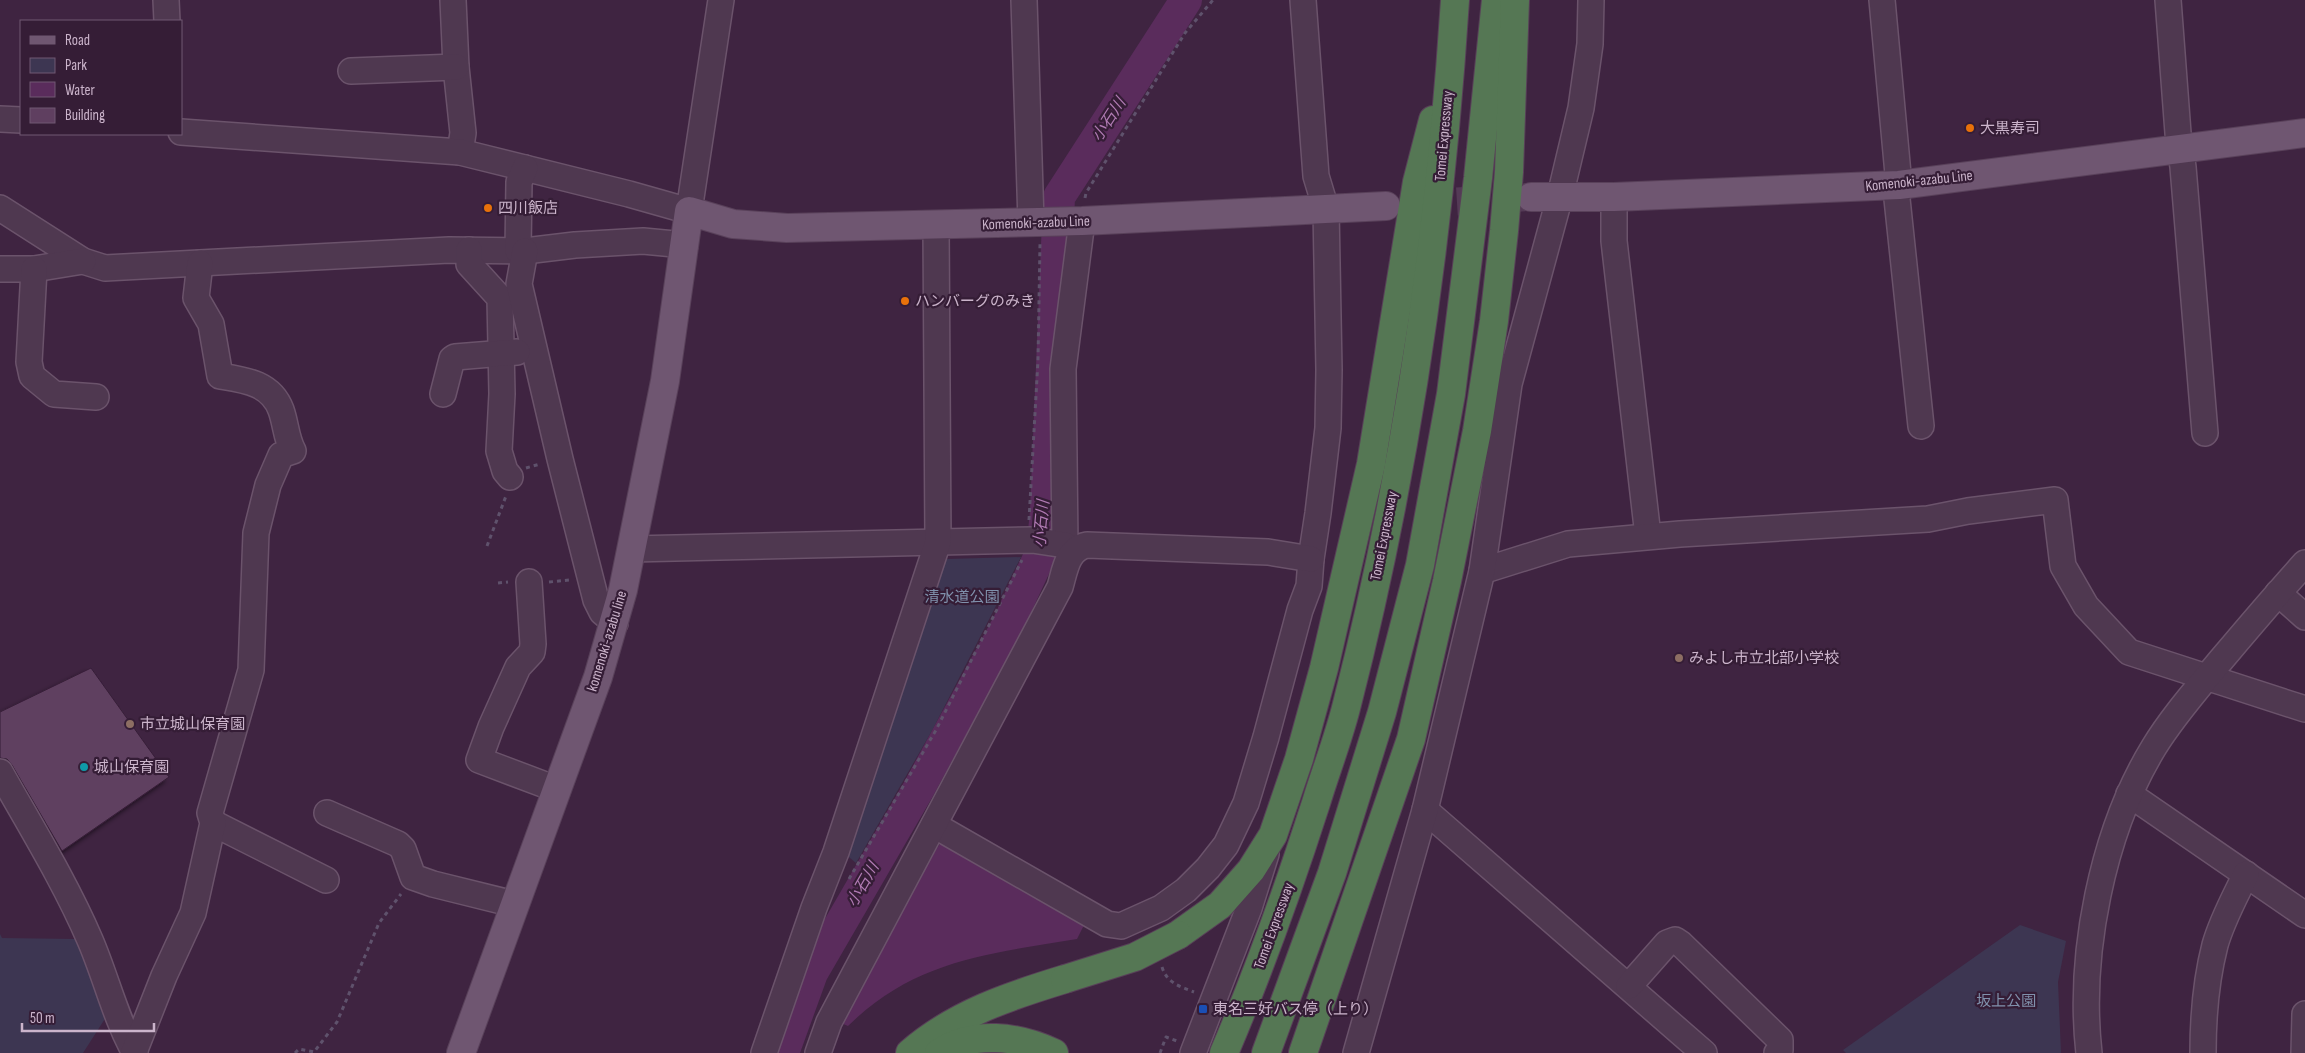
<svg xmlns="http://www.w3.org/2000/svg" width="2305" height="1053" font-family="'Sofia Sans Condensed','Noto Sans JP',sans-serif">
	<defs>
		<filter id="shadow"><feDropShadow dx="-4.5" dy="4.5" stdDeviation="2.5" flood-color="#0009"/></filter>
	</defs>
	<rect width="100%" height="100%" fill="#3f2441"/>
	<g fill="#3d3652">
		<polygon points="1021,557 933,729 856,863 843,852 936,565 947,559"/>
		<polygon points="2020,925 2066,941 2058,982 2061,1053 1846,1053 1843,1050"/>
		<polygon points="0,934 2,938 76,939 108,1014 83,1053 0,1053"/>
	</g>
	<g fill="#5a2c5c">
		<polygon points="1177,0 1199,0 1169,46 1152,37"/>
		<path d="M 944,842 L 1084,925 L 1077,939 C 988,954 915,960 848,1026 L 841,1023 L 881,941 L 939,845 Z"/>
	</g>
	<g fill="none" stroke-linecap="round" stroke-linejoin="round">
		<polyline stroke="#5a2c5c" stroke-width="32" points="783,1053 812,973 918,790 1008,624 1042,551 1046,512 1059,197 1186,0"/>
	</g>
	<polygon fill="#5f3f60" stroke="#371f38" filter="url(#shadow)" points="91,668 169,777 62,851 12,765 7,759 0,758 0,712"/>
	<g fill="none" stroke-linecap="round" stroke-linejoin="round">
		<polyline stroke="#543a56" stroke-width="28" stroke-dasharray="28 14" stroke-linecap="butt" points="1415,204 1529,197"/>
		<g stroke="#6b536b" stroke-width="28">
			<g id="minor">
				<polyline points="166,0 167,21"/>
				<polyline points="453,0 456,67 463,133 460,152"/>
				<polyline points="1024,0 1031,222"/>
				<polyline points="1882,0 1899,185 1897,199 1921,426"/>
				<polyline points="2168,0 2178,133 2183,167 2205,433"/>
				<polyline points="351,71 456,67"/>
				<polyline points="0,119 21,120"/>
				<polyline points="181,132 460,152 629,194 689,211 721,0"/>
				<polyline points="1614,197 1614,241 1648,536"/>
				<polyline points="0,208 83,261 105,268 449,250 525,251 575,245 643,241 685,245"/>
				<polyline points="469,250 469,264 500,298 502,394 499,451 505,471 510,477"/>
				<polyline points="518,251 519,182 525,168"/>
				<polyline points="525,251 519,284 560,459 596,600 602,612 615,623"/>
				<polyline points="0,269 34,269 83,261"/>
				<polyline points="34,269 29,362 32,376 54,394 96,397"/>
				<polyline points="443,394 452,359 455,357 517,352"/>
				<polyline points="1065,545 1063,369 1082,221"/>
				<polyline points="631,549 1032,540 1065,545 1074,551"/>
				<polyline points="1482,571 1568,544 1680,534 1928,519 1968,511 2055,500 2063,566 2086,606 2129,652 2305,709"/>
				<polyline points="529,582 533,644 532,652 518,667 491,727 479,760 556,789"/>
				<polyline points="2278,593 2305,617"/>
				<path d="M 0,772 C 31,827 65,882 90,940 C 106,977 115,1017 135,1053"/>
				<polyline points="2129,794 2305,915"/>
				<polyline points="1425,810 1704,1053"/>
				<polyline points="327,813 398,844 403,849 413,877 433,884 514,904"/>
				<polyline points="213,823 326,880"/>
				<polyline points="934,825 1107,924 1121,926 1161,908 1186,890 1208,868 1226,845 1246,803 1266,737 1300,610 1309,586 1311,559 1318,513 1328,428 1329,370 1326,209 1316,176 1303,0"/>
				<polyline points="1629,986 1667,943 1675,940 1681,944 1780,1040 1780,1050 1777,1053"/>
				<path d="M 134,1052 L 164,976 L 193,913 L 213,823 L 210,813 L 251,670 L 256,533 L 268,485 L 281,455 L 293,451 C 286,438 286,424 281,410 C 271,383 245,380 220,376 L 211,324 L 196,298 L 200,263"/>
				<polyline points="764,1053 814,908 836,852 938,542 936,226"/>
				<path d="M 818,1053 L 829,1022 L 1060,587 C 1065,570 1067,549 1087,545 L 1268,552 L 1311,559"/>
				<polyline points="1193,1053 1249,908 1266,854"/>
				<polyline points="1356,1053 1425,810 1482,571 1509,384 1560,196 1581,108 1590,44 1591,0"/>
				<path d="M 2089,1053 C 2078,955 2102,832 2154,747 C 2173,716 2198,688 2221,660 C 2248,628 2276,595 2305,563"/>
				<path d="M 2203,1053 C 2203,1017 2206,980 2215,945 C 2222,920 2235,897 2246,874"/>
				<polyline points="2304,1053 2305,1014"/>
			</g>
		</g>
		<g stroke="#59415a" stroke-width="30">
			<g id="major">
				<polyline points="1531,197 1614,197 1899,185 2305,133"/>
				<polyline points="461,1053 598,677 623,590 665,381 689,211 733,224 787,228 1082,221 1386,206"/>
			</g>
		</g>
		<g stroke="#584058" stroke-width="30">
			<g id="highway">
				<polyline points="1178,935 1220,905 1251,870 1273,835 1299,759 1324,668 1371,464 1417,182 1433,120"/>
				<path d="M 910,1053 C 955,1014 1009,996 1065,979"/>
				<path d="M 939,1053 C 974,1030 1018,1036 1054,1053"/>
				<path d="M 1224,1053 C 1259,971 1289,887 1316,803 C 1326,770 1339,737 1347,704 C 1406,474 1440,237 1455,0"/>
				<polyline points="1266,1053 1332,873 1382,712 1420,565 1451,394 1478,178 1496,0"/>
				<polyline points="1303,1053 1411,739 1447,581 1477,431 1494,321 1504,231 1509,172 1515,0"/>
			</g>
		</g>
		<g stroke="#5f526c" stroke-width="3" stroke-dasharray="4 4" stroke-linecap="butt">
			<polyline points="1085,198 1086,193 1185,33 1213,0"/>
			<polyline points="526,468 540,464"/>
			<polyline points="1029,520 1038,360 1040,244"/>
			<polyline points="487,546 506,496"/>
			<polyline points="549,582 570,580"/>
			<polyline points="498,583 508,582"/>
			<polyline points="849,879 936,730 1022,560"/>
			<path d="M 1162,967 C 1167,983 1179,986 1194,992"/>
			<polyline points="295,1053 299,1049 314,1052 337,1022 379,923 401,894"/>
			<polyline points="1160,1053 1166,1037 1177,1041"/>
		</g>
		<use href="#minor" stroke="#4f3850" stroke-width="25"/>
		<use href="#major" stroke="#6f5671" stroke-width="28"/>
		<use href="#highway" stroke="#557754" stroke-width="28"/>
		<g stroke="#584058" stroke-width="30" stroke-linecap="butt">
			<polyline id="highway-bridge" points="1065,979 1135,957 1178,935"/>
		</g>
		<use href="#highway-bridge" stroke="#557754" stroke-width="28"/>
	</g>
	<g fill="#e8710a" stroke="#351d36" stroke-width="2">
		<circle cx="1970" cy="128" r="5"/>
		<circle cx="488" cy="208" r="5"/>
		<circle cx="905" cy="301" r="5"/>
	</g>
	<g fill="#8d6e63" stroke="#351d36" stroke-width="2">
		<circle cx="1679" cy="658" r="5"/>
		<circle cx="130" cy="724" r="5"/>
	</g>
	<circle fill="#0f9aa8" stroke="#351d36" stroke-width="2" cx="84" cy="767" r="5"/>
	<rect fill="#1a4fb4" stroke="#351d36" stroke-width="2" x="1198" y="1004" width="10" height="10" rx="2.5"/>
	<g text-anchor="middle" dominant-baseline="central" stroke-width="4.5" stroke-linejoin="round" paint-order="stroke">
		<g font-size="15" fill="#cbb4cb" stroke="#351d36" text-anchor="start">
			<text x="1980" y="128">大黒寿司</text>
			<text x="498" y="208">四川飯店</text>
			<text x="915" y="301">ハンバーグのみき</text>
			<text x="1689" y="658">みよし市立北部小学校</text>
			<text x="140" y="724">市立城山保育園</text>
			<text x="94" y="767">城山保育園</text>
			<text x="1213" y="1009">東名三好バス停（上り）</text>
		</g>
		<g font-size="15" fill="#cbb4cb" stroke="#351d36">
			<text transform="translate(1444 136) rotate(-85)">Tomei Expressway</text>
			<text transform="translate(1919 181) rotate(-6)">Komenoki-azabu Line</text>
			<text transform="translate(1036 223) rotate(-2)">Komenoki-azabu Line</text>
			<text transform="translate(1384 536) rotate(-79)">Tomei Expressway</text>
			<text transform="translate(607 641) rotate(-73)">komenoki-azabu line</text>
			<text transform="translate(1274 926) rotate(-70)">Tomei Expressway</text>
		</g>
		<g font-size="15" fill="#8091ac" stroke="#351d36">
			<text x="962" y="597">清水道公園</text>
			<text x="2006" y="1001">坂上公園</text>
		</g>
		<g font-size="16" font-style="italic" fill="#b17bb4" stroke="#351d36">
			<text transform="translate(1109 120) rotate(-57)">小石川</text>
			<text transform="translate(1042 524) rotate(-85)">小石川</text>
			<text transform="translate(863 885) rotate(-60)">小石川</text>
		</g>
	</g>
	<rect x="20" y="20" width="162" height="115" fill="#351d36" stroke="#715972"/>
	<rect x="30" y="36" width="25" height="8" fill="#6f5671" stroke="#715972"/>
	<text x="65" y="45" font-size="15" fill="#cbb4cb">Road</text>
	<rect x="30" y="58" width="25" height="15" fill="#3d3652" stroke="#715972"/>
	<text x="65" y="70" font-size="15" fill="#cbb4cb">Park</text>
	<rect x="30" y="82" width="25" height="15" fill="#5a2c5c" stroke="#715972"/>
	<text x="65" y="95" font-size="15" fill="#cbb4cb">Water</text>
	<rect x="30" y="108" width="25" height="15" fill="#5f3f60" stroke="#715972"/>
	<text x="65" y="120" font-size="15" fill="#cbb4cb">Building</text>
	<path d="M22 1023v8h132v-8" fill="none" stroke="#cbb4cb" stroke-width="2.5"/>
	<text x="30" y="1023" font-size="15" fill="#cbb4cb" stroke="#351d36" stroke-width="4" paint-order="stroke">50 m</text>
</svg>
